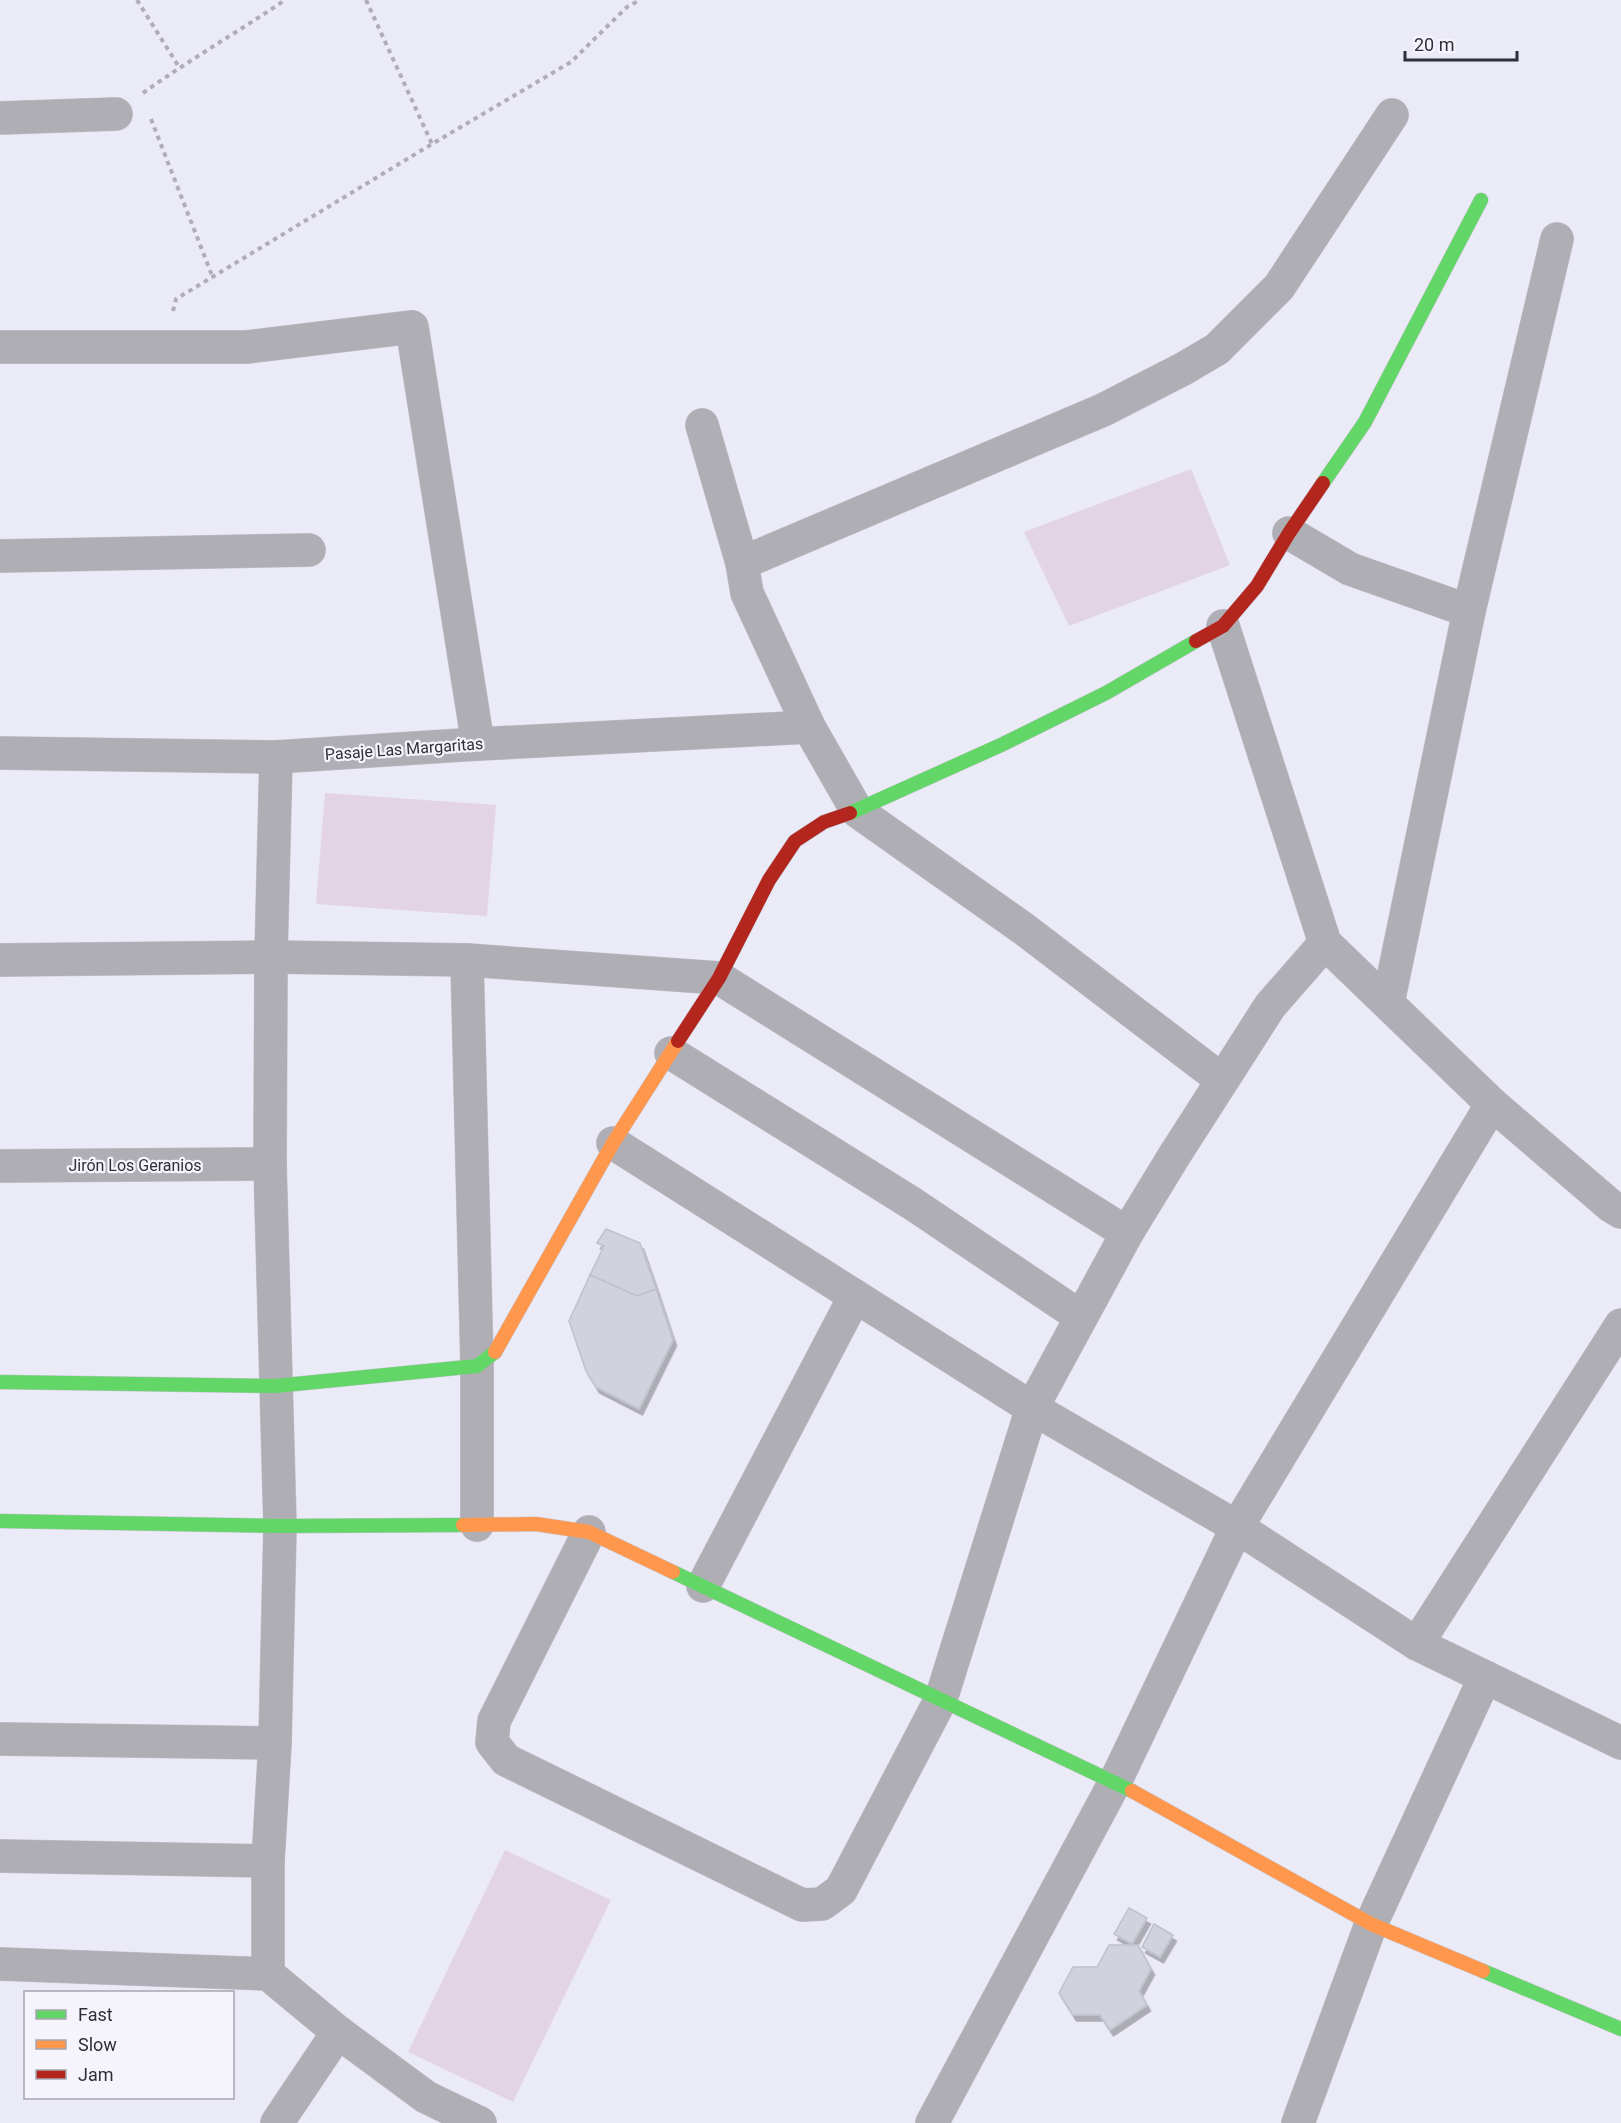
<svg xmlns="http://www.w3.org/2000/svg" width="1621" height="2123" font-family="Roboto,sans-serif">
	<defs>
		<filter id="shadow"><feDropShadow dx="3.5" dy="6" stdDeviation="0" flood-color="#0004"/></filter>
	</defs>
	<rect width="100%" height="100%" fill="#ebeaf7"/>
	<g fill="#e3d4e3">
		<polygon points="1191,469 1230,565 1069,626 1024,532"/>
		<polygon points="325,793 496,805 487,916 316,904"/>
		<polygon points="505,1850 611,1900 513,2102 408,2052"/>
	</g>
	<g fill="#d0d2dc" stroke="#c0c1ca" stroke-width="1.5" filter="url(#shadow)">
		<polygon points="606,1229 640,1243 656,1289 637,1296 590,1275 604,1246 597,1243"/>
		<polygon points="590,1275 637,1296 656,1289 673,1340 639,1409 596,1387 586,1371 569,1321"/>
		<polygon points="1129,1908 1147,1918 1132,1944 1114,1934"/>
		<polygon points="1154,1924 1173,1935 1160,1957 1142,1947"/>
		<polygon points="1109,1945 1138,1945 1151,1969 1139,1991 1147,2005 1110,2030 1100,2015 1073,2015 1059,1993 1073,1967 1097,1967"/>
	</g>
	<g fill="none" stroke-linecap="round" stroke-linejoin="round">
		<g stroke="#c6c5d0" stroke-width="34">
			<g id="street">
				<polyline points="0,118 116,114"/>
				<polyline points="0,347 247,347 412,327 478,744"/>
				<polyline points="702,425 742,563 747,593 809,727 857,811 1024,929 1222,1080"/>
				<polyline points="1289,533 1350,569 1469,611"/>
				<polyline points="0,556 309,550"/>
				<polyline points="742,563 1103,410 1183,369 1217,349 1279,287 1392,115"/>
				<polyline points="1223,626 1325,943 1492,1104 1611,1206 1621,1212"/>
				<polyline points="0,753 276,757 478,744 809,727"/>
				<polyline points="0,960 271,957 467,960 719,978 1127,1233"/>
				<polyline points="467,960 477,1366 477,1525"/>
				<polyline points="1388,1003 1469,611 1557,239"/>
				<polyline points="671,1053 913,1204 1081,1317"/>
				<polyline points="613,1143 1032,1408 1237,1527 1417,1644 1621,1743"/>
				<polyline points="0,1166 270,1164"/>
				<polyline points="589,1532 494,1721 492,1742 506,1760 802,1905 822,1904 841,1890 941,1699 1032,1408 1127,1233 1174,1156 1270,1006 1325,943"/>
				<polyline points="703,1586 855,1296"/>
				<polyline points="1417,1644 1621,1325"/>
				<polyline points="0,1739 275,1743"/>
				<polyline points="0,1856 268,1861"/>
				<polyline points="0,1964 268,1974 338,2032 426,2097 480,2123"/>
				<polyline points="268,1974 268,1861 275,1743 280,1526 270,1164 271,957 276,757"/>
				<polyline points="277,2123 338,2032"/>
				<polyline points="932,2123 1115,1782 1237,1527 1492,1104"/>
				<polyline points="1298,2123 1371,1924 1485,1677"/>
			</g>
		</g>
		<g stroke="#c6c5d0" stroke-width="15">
			<g id="fast">
				<polyline points="1323,483 1365,422 1481,200"/>
				<polyline points="850,813 1001,745 1106,693 1196,641"/>
				<polyline points="0,1382 275,1386 477,1366 495,1352"/>
				<polyline points="0,1521 280,1526 463,1525"/>
				<polyline points="673,1572 1132,1791"/>
				<polyline points="1483,1971 1621,2029"/>
			</g>
		</g>
		<g stroke="#c6c5d0" stroke-width="15">
			<g id="slow">
				<polyline points="495,1352 613,1143 678,1041"/>
				<polyline points="463,1525 536,1524 589,1532 673,1572"/>
				<polyline points="1132,1791 1371,1924 1483,1971"/>
			</g>
		</g>
		<g stroke="#c6c5d0" stroke-width="15">
			<g id="jam">
				<polyline points="1196,641 1223,626 1257,586 1289,533 1323,483"/>
				<polyline points="678,1041 719,978 769,880 795,841 824,822 850,813"/>
			</g>
		</g>
		<g stroke="#afaeb5" stroke-width="4" stroke-dasharray="4.5 4.5" stroke-linecap="butt">
			<polyline points="137,0 179,67"/>
			<polyline points="366,0 432,144"/>
			<path d="M 143,93 C 189,60 238,32 285,0"/>
			<polyline points="151,119 213,278"/>
			<polyline points="173,311 176,299 432,144 571,62 627,7 640,0"/>
		</g>
		<use href="#street" stroke="#b0aeb5" stroke-width="33"/>
		<use href="#fast" stroke="#63d668" stroke-width="14"/>
		<use href="#slow" stroke="#ff974d" stroke-width="14"/>
		<use href="#jam" stroke="#b3261e" stroke-width="14"/>
	</g>
	<g text-anchor="middle" dominant-baseline="central" stroke-width="4.5" stroke-linejoin="round" paint-order="stroke">
		<g font-size="16" fill="#2f2f37" stroke="#f5f4fd">
			<text transform="translate(404 749) rotate(-4)">Pasaje Las Margaritas</text>
			<text x="135" y="1165">Jirón Los Geranios</text>
		</g>
	</g>
	<rect x="24" y="1991" width="210" height="108" fill="#f5f4fd" stroke="#a6a5ae" stroke-width="1.5"/>
	<rect x="36" y="2010" width="30" height="9" fill="#63d668" stroke="#a6a5ae" stroke-width="1.5"/>
	<text x="78" y="2021" font-size="18" fill="#2f2f37">Fast</text>
	<rect x="36" y="2040" width="30" height="9" fill="#ff974d" stroke="#a6a5ae" stroke-width="1.5"/>
	<text x="78" y="2051" font-size="18" fill="#2f2f37">Slow</text>
	<rect x="36" y="2070" width="30" height="9" fill="#b3261e" stroke="#a6a5ae" stroke-width="1.5"/>
	<text x="78" y="2081" font-size="18" fill="#2f2f37">Jam</text>
	<path d="M1405 51v9h112v-9" fill="none" stroke="#2f2f37" stroke-width="3"/>
	<text x="1414" y="51" font-size="18" fill="#2f2f37" stroke="#f5f4fd" stroke-width="4.5" paint-order="stroke">20 m</text>
</svg>
